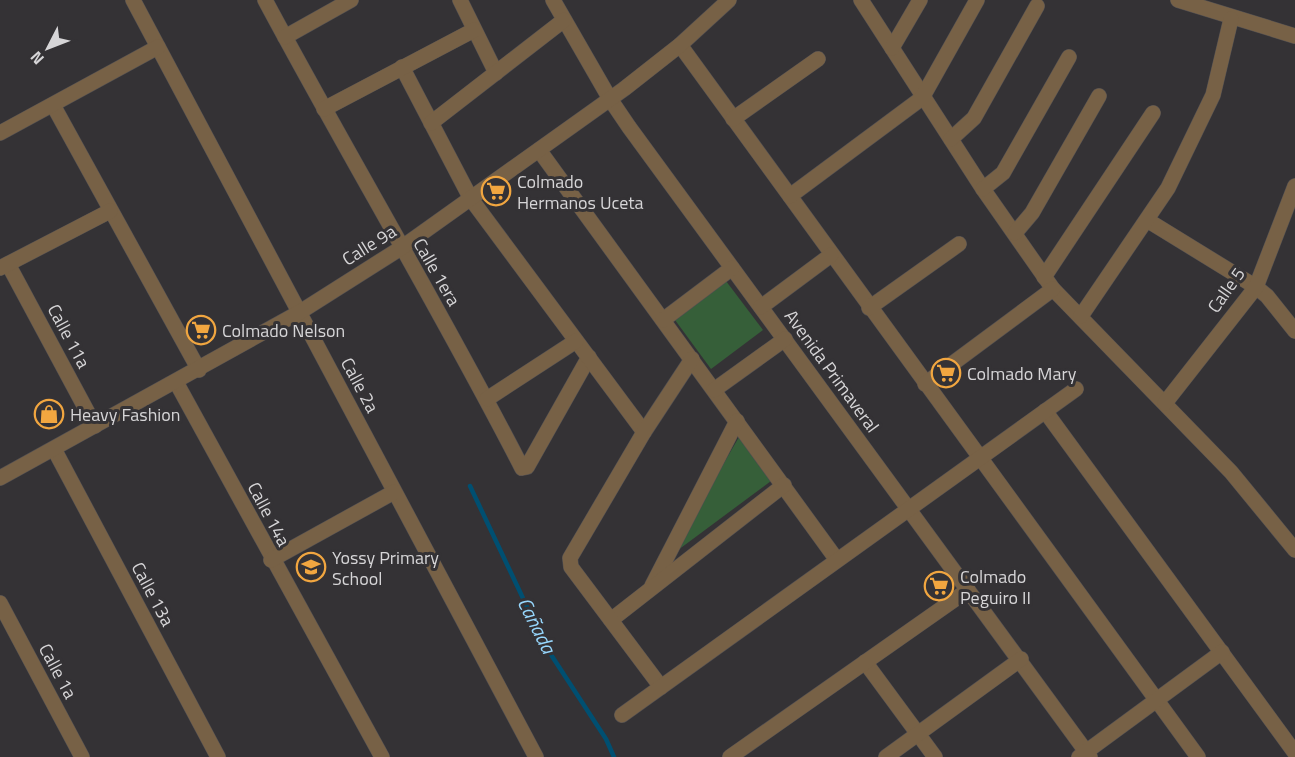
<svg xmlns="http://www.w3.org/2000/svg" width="1295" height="757" font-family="'Titillium Web',sans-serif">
	<rect width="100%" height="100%" fill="#343235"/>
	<g fill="#365f39">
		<polygon points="726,281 763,330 711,369 675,320"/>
		<polygon points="739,437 771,481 670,556"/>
	</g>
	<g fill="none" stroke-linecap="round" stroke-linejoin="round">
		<polyline stroke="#004f71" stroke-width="4.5" points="470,486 546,647 606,739 614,757"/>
		<g stroke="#514f52" stroke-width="16">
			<g id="minor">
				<polyline points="133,0 536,757"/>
				<path d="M 265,0 C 349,157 441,310 522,468 L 527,467 L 589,357"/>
				<polyline points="460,0 496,73"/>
				<polyline points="553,0 610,99 629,127 1090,757"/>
				<polyline points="861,0 983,189 1053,289 1231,472 1295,550"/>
				<polyline points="1178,0 1295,36"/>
				<polyline points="285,37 351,0"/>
				<polyline points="680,45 1198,757"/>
				<polyline points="892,48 920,0"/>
				<polyline points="402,67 471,199 644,432"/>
				<polyline points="53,105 199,370"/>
				<polyline points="324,109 474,30"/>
				<polyline points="733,119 818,59"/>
				<polyline points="431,123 564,20"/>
				<polyline points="0,133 158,47"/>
				<polyline points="951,139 974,118 1037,6"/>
				<polyline points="539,150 837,560"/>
				<polyline points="983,189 1003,173 1069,57"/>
				<polyline points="790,196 922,98 977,0"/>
				<polyline points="1147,220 1256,287 1267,296 1295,331"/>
				<polyline points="1015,233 1032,213 1099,96"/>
				<polyline points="8,264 95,426"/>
				<polyline points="0,268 110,211"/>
				<polyline points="1044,277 1153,113"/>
				<polyline points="761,307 831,255"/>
				<polyline points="869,308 959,244"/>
				<polyline points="1081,316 1168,188 1213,95 1231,19"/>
				<polyline points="663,320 732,268"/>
				<polyline points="176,382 382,757"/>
				<polyline points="925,384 1053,289"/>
				<polyline points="714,390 785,339"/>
				<polyline points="487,399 576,341"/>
				<polyline points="1165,403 1256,287 1295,186"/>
				<polyline points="1045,411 1295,753"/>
				<polyline points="54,449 218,757"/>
				<polyline points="0,478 300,312 401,248 624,89 680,45 729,0"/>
				<polyline points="271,560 394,492"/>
				<polyline points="652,586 737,421"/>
				<polyline points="0,603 82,757"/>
				<polyline points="611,620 784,485"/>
				<polyline points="865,662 935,757"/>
				<polyline points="661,687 571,567 570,558 644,432 692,359"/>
				<polyline points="622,715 1076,389"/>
				<polyline points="730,757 968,590"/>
				<polyline points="886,757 1021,659"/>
				<polyline points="1079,757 1222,652"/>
			</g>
		</g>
		<use href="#minor" stroke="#776146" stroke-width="15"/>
	</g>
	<defs>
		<g id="supermarket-ring" transform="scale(1.5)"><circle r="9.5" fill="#343235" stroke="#f1a640" stroke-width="1.5"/><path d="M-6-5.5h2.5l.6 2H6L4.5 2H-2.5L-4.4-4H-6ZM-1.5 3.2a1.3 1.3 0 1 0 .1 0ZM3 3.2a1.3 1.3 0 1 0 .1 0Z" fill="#f1a640"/></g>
		<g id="shop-ring" transform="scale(1.5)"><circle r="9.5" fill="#343235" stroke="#f1a640" stroke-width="1.5"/><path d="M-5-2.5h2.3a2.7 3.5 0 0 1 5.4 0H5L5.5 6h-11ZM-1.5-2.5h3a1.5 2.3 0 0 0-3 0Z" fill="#f1a640"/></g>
		<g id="school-ring" transform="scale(1.5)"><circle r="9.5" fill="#343235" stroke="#f1a640" stroke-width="1.5"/><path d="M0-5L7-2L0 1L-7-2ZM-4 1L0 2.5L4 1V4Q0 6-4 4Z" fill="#f1a640"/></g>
	</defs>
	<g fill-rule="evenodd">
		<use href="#supermarket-ring" x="496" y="191"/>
		<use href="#supermarket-ring" x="201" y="330"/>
		<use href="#supermarket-ring" x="946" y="373"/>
		<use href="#shop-ring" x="49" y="414"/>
		<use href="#school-ring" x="311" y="567"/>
		<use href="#supermarket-ring" x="939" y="586"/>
	</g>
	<g text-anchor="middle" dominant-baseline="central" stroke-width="6" stroke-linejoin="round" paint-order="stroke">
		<g font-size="18" fill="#d6d5d7" stroke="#343235" text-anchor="start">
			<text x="517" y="181">Colmado<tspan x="517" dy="21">Hermanos Uceta</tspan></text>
			<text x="222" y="330">Colmado Nelson</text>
			<text x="967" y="373">Colmado Mary</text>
			<text x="70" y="414">Heavy Fashion</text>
			<text x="332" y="557">Yossy Primary<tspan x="332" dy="21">School</tspan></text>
			<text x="960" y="576">Colmado<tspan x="960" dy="21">Peguiro II</tspan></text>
		</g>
		<g font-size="18" fill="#d6d5d7" stroke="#343235">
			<text transform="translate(369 245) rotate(-32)">Calle 9a</text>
			<text transform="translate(437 272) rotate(60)">Calle 1era</text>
			<text transform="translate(1226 290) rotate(-55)">Calle 5</text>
			<text transform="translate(69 336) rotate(62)">Calle 11a</text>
			<text transform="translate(832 371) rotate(54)">Avenida Primaveral</text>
			<text transform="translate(360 385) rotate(62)">Calle 2a</text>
			<text transform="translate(269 514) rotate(62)">Calle 14a</text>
			<text transform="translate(153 594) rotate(62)">Calle 13a</text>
			<text transform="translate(58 671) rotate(62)">Calle 1a</text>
		</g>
		<g font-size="20" font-style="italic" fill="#97d7fd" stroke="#343235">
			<text transform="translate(537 625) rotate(63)">Cañada</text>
		</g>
	</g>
	<g transform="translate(48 48) rotate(228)" stroke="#343235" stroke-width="4.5" paint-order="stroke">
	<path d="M0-4.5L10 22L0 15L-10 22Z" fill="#d6d5d7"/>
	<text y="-9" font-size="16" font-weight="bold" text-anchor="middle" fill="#d6d5d7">N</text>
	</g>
</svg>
